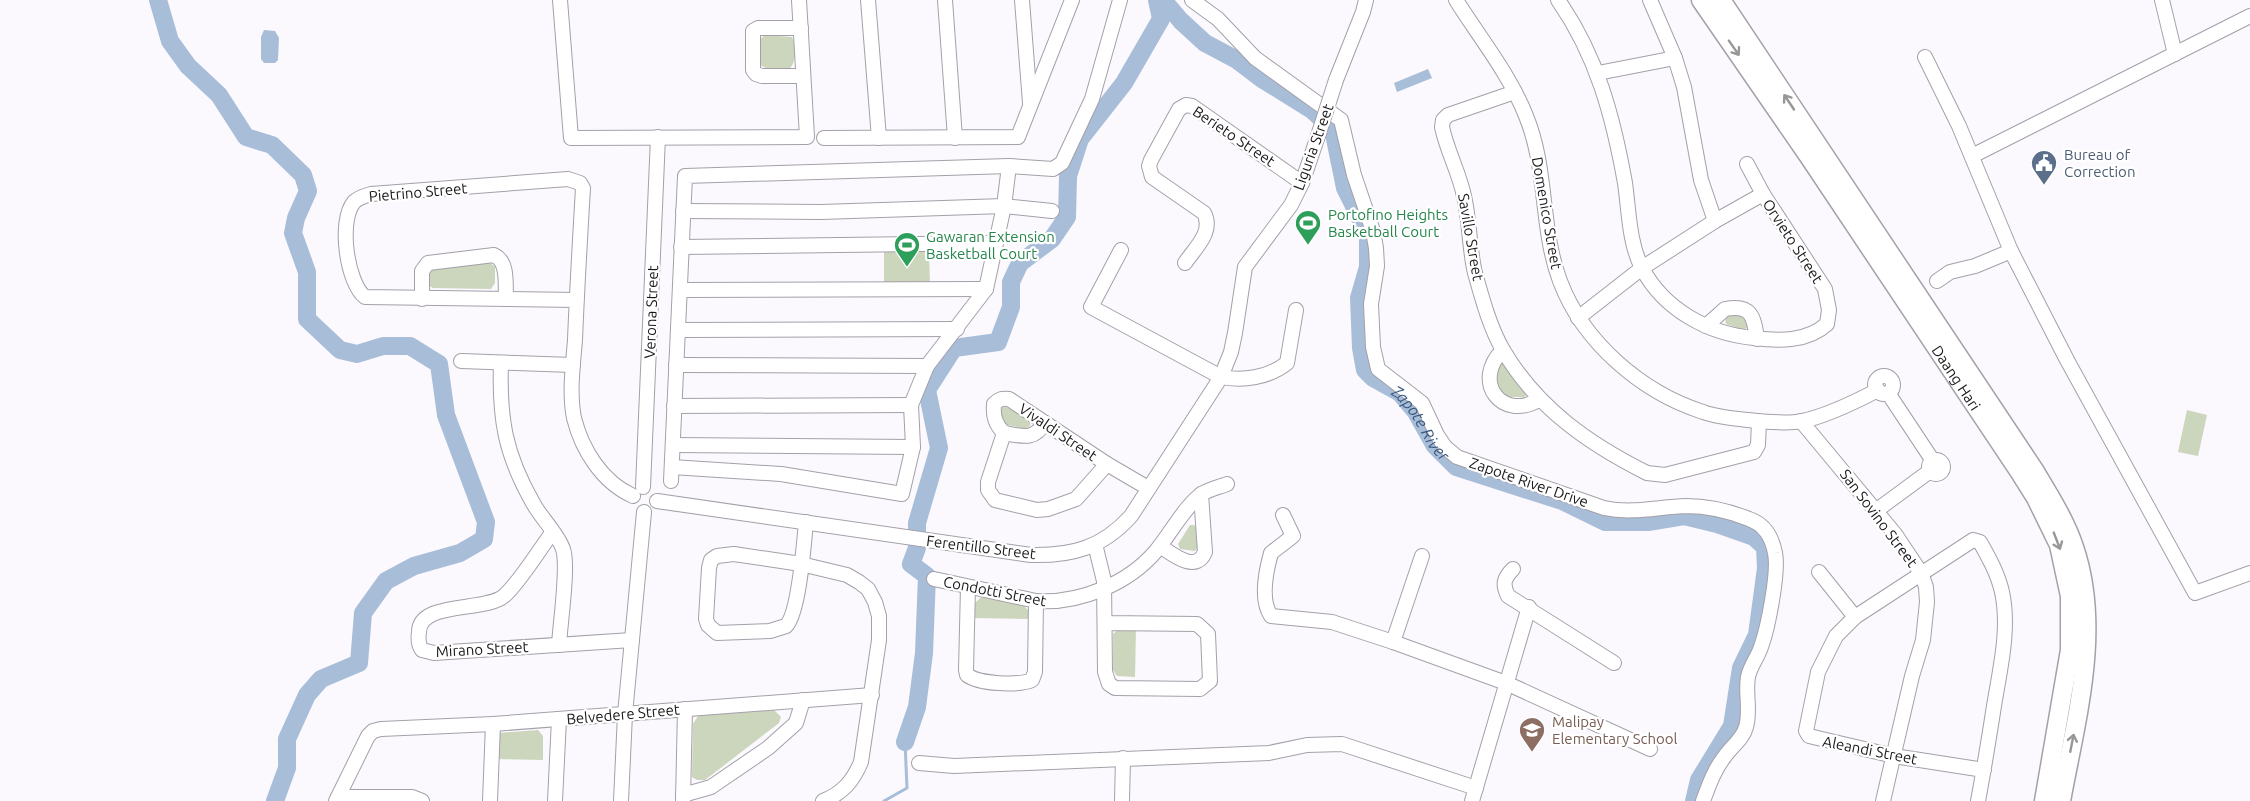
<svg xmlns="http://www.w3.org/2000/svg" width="2250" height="801" font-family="Ubuntu,sans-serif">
	<rect width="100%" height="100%" fill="#fbf8fe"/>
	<g fill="#cbd6bc">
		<path d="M 765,35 L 792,37 C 796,45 797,61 790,68 L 766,68 L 760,65 L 759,40 Z"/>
		<polygon points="929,250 930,285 884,284 884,251"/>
		<polygon points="489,262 495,267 495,283 491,289 433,288 426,284 428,270"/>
		<polygon points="1728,313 1735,313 1747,318 1749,326 1744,330 1726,324 1725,318"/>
		<polygon points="1501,362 1505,362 1527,391 1525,397 1508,397 1498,388 1496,370"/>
		<polygon points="1004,406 1030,420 1030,426 1025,429 1004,424 1001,422 1000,409"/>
		<polygon points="2187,410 2207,415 2198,456 2178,452"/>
		<polygon points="1190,525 1194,525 1198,528 1199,547 1195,551 1180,549 1178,544"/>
		<polygon points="982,596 1022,604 1028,610 1028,619 974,618 974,604"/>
		<polygon points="1120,628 1136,628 1135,677 1117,676 1113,670 1113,634"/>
		<polygon points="774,710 781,717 779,723 705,780 697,780 692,777 693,724 698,716"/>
		<polygon points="538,730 543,736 543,760 493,759 498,733"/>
	</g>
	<g fill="#a7bdd8">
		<polygon points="264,30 275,31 279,38 278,60 275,63 264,63 261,59 261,37"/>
		<polygon points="1428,69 1432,78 1397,92 1394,83"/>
	</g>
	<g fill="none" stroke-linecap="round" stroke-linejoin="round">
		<polyline stroke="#a7bdd8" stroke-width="3" points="884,801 907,788 905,742"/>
		<g stroke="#a7bdd8" stroke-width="18">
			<polyline points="158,0 170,41 188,66 219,95 246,137 272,145 303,175 308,191 296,218 293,233 307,272 307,319 340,350 357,354 383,346 410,346 439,364 446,415 486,522 484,539 460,553 414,566 386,581 363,613 359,663 321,679 307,695 287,739 287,768 275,801"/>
			<path id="s1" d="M 1163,0 L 1181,21 L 1205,43 L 1237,60 L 1262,79 L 1312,110 L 1333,129 L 1345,188 L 1368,234 L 1368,267 L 1359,298 L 1361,348 L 1365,370 L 1373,378 L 1400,393 L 1416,412 L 1435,446 L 1456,467 L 1562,501 L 1605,522 L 1648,522 L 1684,516 L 1717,524 L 1754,537 L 1765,547 L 1766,568 L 1757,635 L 1741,668 L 1732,726 L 1699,780 L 1694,801"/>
			<polyline points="905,742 917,707 924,653 927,576 911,564 917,548 917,523 939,448 927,390 954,348 998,342 1011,307 1011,282 1020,263 1052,239 1067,217 1068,176 1080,139 1124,83 1161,19 1157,0"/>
		</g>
		<g stroke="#a4a0a9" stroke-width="16">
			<g id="minor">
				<polyline points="560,0 571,138 807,137 799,0"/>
				<polyline points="868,0 879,138"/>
				<polyline points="945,0 955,138"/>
				<polyline points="1022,0 1030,103"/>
				<path d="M 1192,0 L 1218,19 L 1255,58 L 1341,120 L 1354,175 L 1373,231 L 1376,248 L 1377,266 L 1371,304 L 1373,347 L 1378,369 L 1422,403 L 1437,435 L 1445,447 L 1457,457 L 1604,508 C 1632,514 1658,507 1686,506 C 1707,506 1729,511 1749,519 C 1764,524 1772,537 1775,553 C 1779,572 1768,628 1761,647 C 1758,657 1750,666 1748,677 C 1745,693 1751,711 1746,727 C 1743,739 1732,746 1725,756 C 1714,770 1709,785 1703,801"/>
				<path d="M 1456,0 C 1480,38 1510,75 1526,116 C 1548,169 1540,228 1560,281 C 1583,342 1641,392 1703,412 C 1720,418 1739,419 1757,421 C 1771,422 1788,424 1802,421 C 1827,416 1855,402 1878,390"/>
				<path d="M 1558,0 C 1597,56 1613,116 1625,183 C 1629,211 1629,243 1642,268 C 1664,310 1709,334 1754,338 C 1779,341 1807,342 1827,324 L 1829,310 L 1825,289 L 1763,194 L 1747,164"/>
				<polyline points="1650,0 1675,58 1684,87 1701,180 1715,221"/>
				<polyline points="2162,0 2175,54"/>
				<polyline points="801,28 758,28 753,31 753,70 756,74 762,76 803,76"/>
				<polyline points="1925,57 1959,126 2011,251 2067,360 2195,593 2250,573"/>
				<polyline points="1598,73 1675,58"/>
				<polyline points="1336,80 1363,12 1366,0"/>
				<path d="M 1515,92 L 1448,115 L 1443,120 L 1442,127 C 1447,151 1459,172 1464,196 C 1470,222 1469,248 1475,273 C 1482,298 1490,328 1503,350 C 1537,408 1589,444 1647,473 L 1665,475 L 1754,452 L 1758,445 L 1759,421"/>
				<polyline points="824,138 1018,137 1072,0"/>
				<polyline points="1972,156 2250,16"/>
				<polyline points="683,211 821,212 1004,206 1052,211"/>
				<polyline points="681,247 996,243"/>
				<path d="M 1121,250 L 1091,307 L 1221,377 C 1243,381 1268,378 1287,363 L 1296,310"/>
				<path d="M 1185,263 C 1195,248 1214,232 1204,213 L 1152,177 L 1149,166 L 1151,160 L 1179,109 L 1186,105 L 1192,106 L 1302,183"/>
				<polyline points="1937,281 1950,272 1975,266 2011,251"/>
				<polyline points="680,290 986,289"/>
				<path d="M 422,299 L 422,271 L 428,263 L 494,255 C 509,262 505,285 506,299"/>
				<path d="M 577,300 L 365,297 C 347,283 338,221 354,202 C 359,197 365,196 371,194 L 568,179 L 580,183 L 583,188 C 580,239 577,289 575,340 C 573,365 569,393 574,418 C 582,450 602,482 633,496"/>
				<polyline points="1578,318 1642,268 1715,221 1763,194"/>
				<path d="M 1706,326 L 1725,309 C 1751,304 1754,316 1757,339"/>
				<polyline points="678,330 957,329"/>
				<path d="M 1503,350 C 1471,381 1502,423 1540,399"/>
				<polyline points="461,361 573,365"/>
				<path d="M 501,363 C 499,418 505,454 533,503 C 541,518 558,534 563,549 C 569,566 560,624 559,645"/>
				<polyline points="676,365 927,366"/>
				<circle cx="1884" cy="385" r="9"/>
				<polyline points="1888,393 1933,461"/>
				<polyline points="674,406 911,405"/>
				<polyline points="1801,421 1895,534 1921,573 1926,587 1927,602 1923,640 1912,676 1883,801"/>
				<path d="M 1004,433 C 995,424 993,416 994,404 C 999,399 1002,398 1009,399 L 1107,464 L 1148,488"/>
				<polyline points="1004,433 988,482 988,490 995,500 1037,510 1048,509 1076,499 1107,464"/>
				<path d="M 1004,433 C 1023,436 1033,441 1045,423"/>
				<polyline points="673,445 913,447"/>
				<circle cx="1936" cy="467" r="7"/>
				<polyline points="672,467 781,474 902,494 913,447 911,405 927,366 986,289 1004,206 1009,166"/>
				<polyline points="671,481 685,176 1009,166 1053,169 1062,163 1092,99 1120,0"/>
				<polyline points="643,487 658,137"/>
				<path d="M 657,501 L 1031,555 C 1072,556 1102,548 1131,516 L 1221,377 L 1231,352 L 1235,333 L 1245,267 L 1291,205 L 1302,183 L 1318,136"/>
				<polyline points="1877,510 1930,471"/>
				<path d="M 1283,515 L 1293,536 L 1271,553 C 1266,571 1260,600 1271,616 L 1332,622 L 1393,642 L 1506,683 L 1650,749"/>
				<path d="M 806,522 C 804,543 799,613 786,626 L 770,631 L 717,633 L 708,625 L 706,619 L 709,568 L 711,560 L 717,556 L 734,554 L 801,564 L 847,575 L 859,582 L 868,589 L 875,602 L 879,616 L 879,640 L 861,762 C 853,781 843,793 823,801"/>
				<path d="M 552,533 C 539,550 519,583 504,596 C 485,612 419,601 419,632 C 418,639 418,645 422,650 L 434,653 L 632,640"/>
				<polyline points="1095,544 1104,581 1105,672 1109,684 1115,688 1200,689 1210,681 1208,634 1197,624 1105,623"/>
				<path d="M 1160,546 C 1172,554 1196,574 1205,552 L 1201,494"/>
				<path d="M 1513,569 C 1504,578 1502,584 1508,596 L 1614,663"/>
				<polyline points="1819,572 1855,617"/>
				<path d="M 934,579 L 1036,601 C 1079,604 1128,584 1156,551 C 1168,537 1187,503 1202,494 C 1209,489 1220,487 1227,484"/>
				<path d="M 968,587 L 966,670 L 967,675 C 979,684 1018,686 1032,680 L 1035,672 L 1036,601"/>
				<polyline points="1393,642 1422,556"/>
				<polyline points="919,763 954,766 1269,753 1307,745 1342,744 1476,788"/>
				<polyline points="683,795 711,787 768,748 796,723 803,700"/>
				<polyline points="338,797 412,797 422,801"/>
				<polyline points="336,801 368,736 373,731 381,729 493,724 872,695"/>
				<polyline points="490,801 493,724"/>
				<polyline points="555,801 559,719"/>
				<polyline points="621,801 625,714 644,512"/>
				<polyline points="683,801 685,709"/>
				<polyline points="1122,801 1123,758"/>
				<polyline points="1472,801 1529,607"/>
				<path d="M 1978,801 C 1984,769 1989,738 1994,706 C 2000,669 2010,629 2002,592 C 1998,574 1989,558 1980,542 L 1973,540 L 1855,617 L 1836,636 L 1818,672 L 1806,731 L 1809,736 L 1894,756 L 1984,770"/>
			</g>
		</g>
		<g stroke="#a4a0a9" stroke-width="21">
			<g id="major">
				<path id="s2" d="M 1701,0 L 1810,158 L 2019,471 L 2036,498 L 2059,545 L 2070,596 L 2070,650 L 2044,801"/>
				<path d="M 1721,0 L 2034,470 C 2049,495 2065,520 2074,547 C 2102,629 2076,719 2061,801"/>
			</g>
		</g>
		<use href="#minor" stroke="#fff" stroke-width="14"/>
		<use href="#major" stroke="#fff" stroke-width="18"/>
		<g stroke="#a4a0a9" stroke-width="16" stroke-linecap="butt">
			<polyline id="minor-bridge" points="1318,136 1336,80"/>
		</g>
		<use href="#minor-bridge" stroke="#fff" stroke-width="14"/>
	</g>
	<defs><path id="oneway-shaft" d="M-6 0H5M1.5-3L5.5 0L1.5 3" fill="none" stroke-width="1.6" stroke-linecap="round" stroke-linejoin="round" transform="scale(1.5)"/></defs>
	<g stroke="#979798">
		<use href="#oneway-shaft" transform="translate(1734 48) rotate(55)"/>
		<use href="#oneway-shaft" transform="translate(1789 102) rotate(-124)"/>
		<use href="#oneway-shaft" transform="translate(2057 541) rotate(69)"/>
		<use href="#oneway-shaft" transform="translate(2072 743) rotate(-79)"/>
	</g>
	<defs>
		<g id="civic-pin" transform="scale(1.35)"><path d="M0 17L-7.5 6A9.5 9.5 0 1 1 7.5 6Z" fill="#5c6f8a" stroke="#fff"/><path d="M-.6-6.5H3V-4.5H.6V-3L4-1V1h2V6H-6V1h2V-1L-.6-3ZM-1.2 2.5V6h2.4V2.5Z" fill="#fff"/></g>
		<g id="stadium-pin" transform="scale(1.35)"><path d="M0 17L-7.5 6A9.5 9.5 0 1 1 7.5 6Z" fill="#2e9e5b" stroke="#fff"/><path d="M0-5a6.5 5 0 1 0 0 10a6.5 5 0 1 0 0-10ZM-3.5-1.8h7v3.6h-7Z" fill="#fff"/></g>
		<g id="school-pin" transform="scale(1.35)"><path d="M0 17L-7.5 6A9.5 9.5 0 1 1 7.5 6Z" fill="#8d6e63" stroke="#fff"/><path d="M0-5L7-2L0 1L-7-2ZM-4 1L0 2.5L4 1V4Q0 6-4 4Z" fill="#fff"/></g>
	</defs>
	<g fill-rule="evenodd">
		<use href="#civic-pin" x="2044" y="163"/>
		<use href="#stadium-pin" x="1308" y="223"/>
		<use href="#stadium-pin" x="907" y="245"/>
		<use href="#school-pin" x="1532" y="730"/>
	</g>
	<g text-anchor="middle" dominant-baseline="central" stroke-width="4.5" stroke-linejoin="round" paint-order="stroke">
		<g font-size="15" fill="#18171a" stroke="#fff">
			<text transform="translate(1234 136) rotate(34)">Berieto Street</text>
			<text transform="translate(1313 147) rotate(-70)">Liguria Street</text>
			<text transform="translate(418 192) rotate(-5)">Pietrino Street</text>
			<text transform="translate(1547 213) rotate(80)">Domenico Street</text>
			<text transform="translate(1471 237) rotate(80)">Savillo Street</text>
			<text transform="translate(1793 241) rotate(57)">Orvieto Street</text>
			<text transform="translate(651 312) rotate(-88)">Verona Street</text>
			<text stroke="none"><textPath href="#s2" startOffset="456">Daang Hari</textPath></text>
			<text transform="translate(1058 432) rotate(34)">Vivaldi Street</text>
			<text transform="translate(1529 482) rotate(19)">Zapote River Drive</text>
			<text transform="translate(1879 518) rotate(53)">San Sovino Street</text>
			<text transform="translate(981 547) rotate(7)">Ferentillo Street</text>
			<text transform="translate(995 591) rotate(11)">Condotti Street</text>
			<text transform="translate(482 649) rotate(-3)">Mirano Street</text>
			<text transform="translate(623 714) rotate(-5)">Belvedere Street</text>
			<text transform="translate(1870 750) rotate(11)">Aleandi Street</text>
		</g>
		<g font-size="15" fill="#4e5e75" stroke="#fff" text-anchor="start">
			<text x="2064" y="154">Bureau of<tspan x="2064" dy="17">Correction</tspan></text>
		</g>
		<g font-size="15" fill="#27864d" stroke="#fff" text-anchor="start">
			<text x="1328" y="214">Portofino Heights<tspan x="1328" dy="17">Basketball Court</tspan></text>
			<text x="926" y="236">Gawaran Extension<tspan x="926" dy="17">Basketball Court</tspan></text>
		</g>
		<g font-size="15" fill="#785e54" stroke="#fff" text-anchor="start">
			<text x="1552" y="721">Malipay<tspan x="1552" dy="17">Elementary School</tspan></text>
		</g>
		<g font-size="16" font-style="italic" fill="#385980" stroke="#fff">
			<text stroke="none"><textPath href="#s1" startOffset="543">Zapote River</textPath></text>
		</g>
	</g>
</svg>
